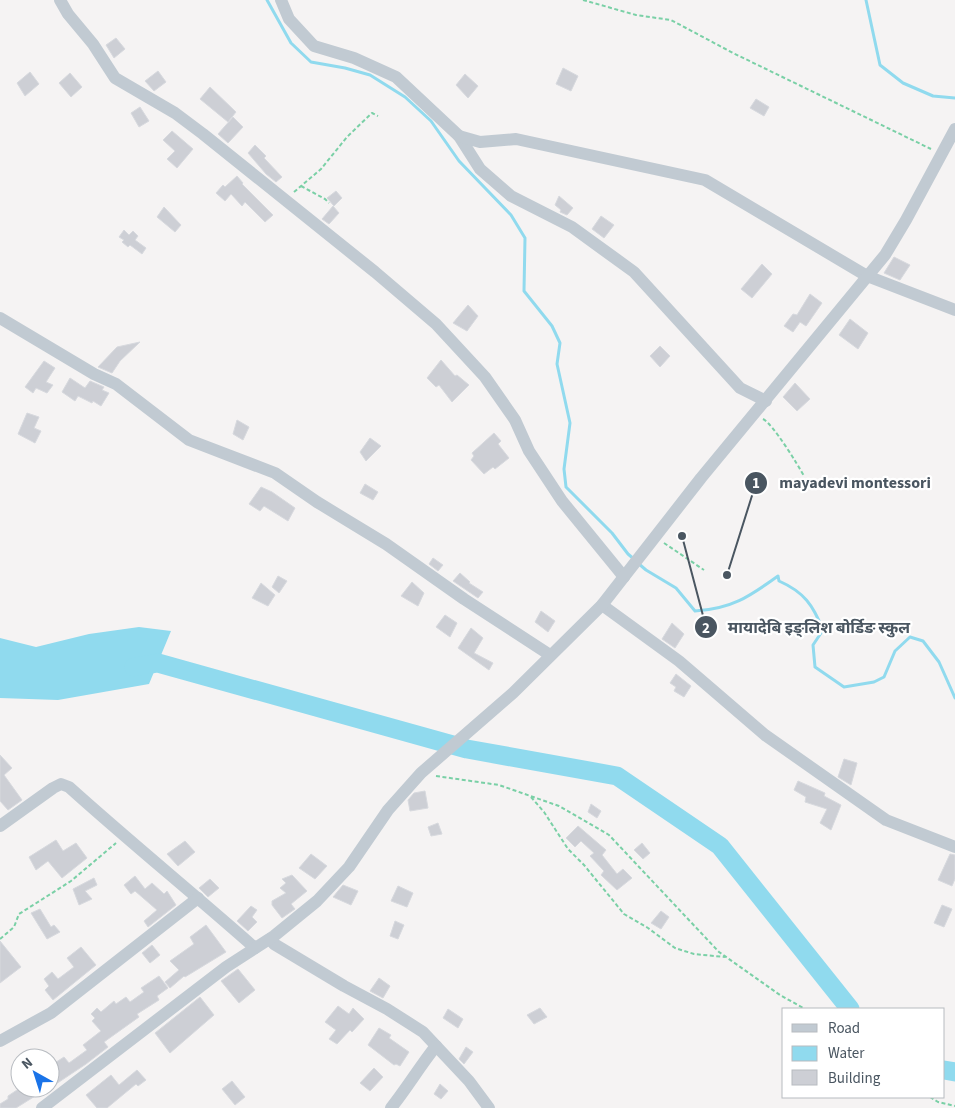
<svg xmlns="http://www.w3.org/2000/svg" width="955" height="1108" font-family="'Source Sans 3','Noto Sans Devanagari',sans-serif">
	<rect width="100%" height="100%" fill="#f5f3f3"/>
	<polygon fill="#90daee" points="139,627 171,631 149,684 58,700 0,698 0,638 36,647 89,634"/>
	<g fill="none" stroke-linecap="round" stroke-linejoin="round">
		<g stroke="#90daee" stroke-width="3">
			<polyline points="267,0 291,43 311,62 345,68 370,75 405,97 431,121 459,161 511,215 525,238 524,291 552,326 560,343 557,364 570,423 564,469 566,487 612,533 628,554 635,560"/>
			<polyline points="866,0 880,65 903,83 933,96 955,98"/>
			<path d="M 639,564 L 646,570 L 676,588 L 695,611 C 731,609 749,597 778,576 L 779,581 C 804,592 813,605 823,630 L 813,645 L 815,667 L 844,687 L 874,682 L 884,677 L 895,651 L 910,637 L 923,641 L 939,662 L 955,698"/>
		</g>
		<g stroke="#90daee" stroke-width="19">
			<polyline points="134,667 158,663 467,749 617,776 720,846 850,1009"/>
			<polyline points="944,1070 955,1072"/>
		</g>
	</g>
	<g fill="#cdcfd5" stroke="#d7d9de">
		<polygon points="116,38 125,49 114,58 106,45"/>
		<polygon points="563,68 578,76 571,91 556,84"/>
		<polygon points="158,71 166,82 154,91 145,81"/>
		<polygon points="30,72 39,84 25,96 17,83"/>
		<polygon points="70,73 82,87 71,97 59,83"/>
		<polygon points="465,74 478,86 468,98 456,85"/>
		<polygon points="210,87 236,112 228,122 200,99"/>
		<polygon points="756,99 769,107 764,116 750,108"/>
		<polygon points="140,107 149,121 139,127 131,113"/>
		<polygon points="233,117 243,127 228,143 218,134"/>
		<polygon points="172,131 193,149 177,168 167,159 175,151 163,140"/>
		<polygon points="255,145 266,156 264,158 282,177 276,182 266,174 248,153"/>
		<polygon points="237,176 243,183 242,184 273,215 265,222 245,202 242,206 231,194 225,201 216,193 223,185 225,187"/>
		<polygon points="336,191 342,198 334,206 327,198"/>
		<polygon points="559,196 573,208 567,215 560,212 561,210 555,205"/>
		<polygon points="333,206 339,213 329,224 322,219"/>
		<polygon points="164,207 181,225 175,232 157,217"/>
		<polygon points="601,216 614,225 604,238 592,229"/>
		<polygon points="124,230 129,235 133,231 138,236 135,240 146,248 142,254 130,245 128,247 122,242 124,240 119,237"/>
		<polygon points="894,257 910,265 900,280 884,273"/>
		<polygon points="762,264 772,274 752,298 741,289"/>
		<polygon points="810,294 822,303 806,326 800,322 793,332 784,326 793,314 797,315"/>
		<polygon points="468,305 478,316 467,331 453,323"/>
		<polygon points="850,319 868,333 858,349 839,335"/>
		<polygon points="140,342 120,361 112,373 98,367 117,347"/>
		<polygon points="660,346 670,356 660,367 650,356"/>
		<polygon points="441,360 455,376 457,375 469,385 452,402 439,385 436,387 427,378"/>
		<polygon points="44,361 55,368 46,382 53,385 47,393 36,388 33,393 25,387"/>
		<polygon points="70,378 85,388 90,381 104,387 102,390 109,393 101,406 93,401 92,403 78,396 75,401 62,392"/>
		<polygon points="795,383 810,399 797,411 783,397"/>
		<polygon points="27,413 39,417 34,428 41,431 35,443 18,434"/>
		<polygon points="237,420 249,427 243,440 233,434"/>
		<polygon points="494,433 501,441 498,444 509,458 495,469 493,467 484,474 471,460 474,456 472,453"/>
		<polygon points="370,438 381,446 366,461 360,452"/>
		<polygon points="365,484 378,492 373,500 360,493"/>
		<polygon points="261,487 272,492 295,508 288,521 264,506 260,511 249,504"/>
		<polygon points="433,558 443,565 438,571 429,564"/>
		<polygon points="460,573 470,582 469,583 483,592 478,598 453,581"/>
		<polygon points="278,576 287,581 279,593 272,587"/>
		<polygon points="412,582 424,593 418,606 401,596"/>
		<polygon points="261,583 275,595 268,606 252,598"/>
		<polygon points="541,611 555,621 548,632 535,622"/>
		<polygon points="445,615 457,623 450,637 436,627"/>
		<polygon points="672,623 684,634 675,648 662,639"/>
		<polygon points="471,628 483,638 474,653 493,663 489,670 458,648"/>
		<polygon points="676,674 691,686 684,697 674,691 676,687 670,683"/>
		<polygon points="0,755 12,768 4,775 22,800 8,810 0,801"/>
		<polygon points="844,759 857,763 851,785 838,777"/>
		<polygon points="798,781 825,793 824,796 841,805 831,830 820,823 827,809 805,802 806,797 794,790"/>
		<polygon points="425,791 428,808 410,811 408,800 414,793"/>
		<polygon points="591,804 601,811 597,818 588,812"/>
		<polygon points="438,823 442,834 431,836 428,827"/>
		<polygon points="578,826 606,850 602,855 617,874 623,869 632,878 617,890 601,875 604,871 590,856 594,853 581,841 575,847 566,838"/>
		<polygon points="56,840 63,851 76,843 87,858 62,878 48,861 36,870 29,857"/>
		<polygon points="185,841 195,852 178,866 167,854"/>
		<polygon points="642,843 650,853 643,859 634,850"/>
		<polygon points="311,854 327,866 315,879 299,868"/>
		<polygon points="950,854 955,855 955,879 952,886 938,880"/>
		<polygon points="292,875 307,891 291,904 295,909 282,918 272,905 272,901 286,893 280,888 286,883 282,879"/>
		<polygon points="135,876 145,889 152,883 164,894 167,891 176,905 148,927 144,921 157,910 135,891 131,894 124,885"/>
		<polygon points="94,878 97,885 85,891 92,899 79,905 73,889"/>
		<polygon points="210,879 219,888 208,897 199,888"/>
		<polygon points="343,885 358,891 351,905 333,897"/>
		<polygon points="398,886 413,893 407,907 391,901"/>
		<polygon points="942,905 952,909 944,927 934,923"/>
		<polygon points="251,906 257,910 252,917 257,922 248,931 237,921"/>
		<polygon points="40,909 51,927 54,925 60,932 47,939 31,913"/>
		<polygon points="661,911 669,917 661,929 651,923"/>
		<polygon points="395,921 404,925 398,939 390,936"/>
		<polygon points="206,925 226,952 185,977 184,976 170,988 165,982 179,970 170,961 194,944 190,937"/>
		<polygon points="0,941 21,967 0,983"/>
		<polygon points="152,945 160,955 150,963 142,953"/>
		<polygon points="81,947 96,965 53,1000 45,990 49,986 44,979 52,972 58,979 74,967 67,958"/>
		<polygon points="238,969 255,990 239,1003 221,981"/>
		<polygon points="159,976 168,988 157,996 159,1000 137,1014 139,1017 104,1042 108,1047 86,1064 50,1088 50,1066 64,1057 69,1063 87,1050 83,1045 101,1031 92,1021 95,1018 91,1014 97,1008 101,1012 114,1001 116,1004 126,997 130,1002 144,992 141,988"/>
		<polygon points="379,978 390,986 383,998 370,991"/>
		<polygon points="200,997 214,1015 170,1053 155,1033"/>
		<polygon points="338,1006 349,1014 353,1008 364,1019 352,1032 350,1030 337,1044 329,1039 336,1030 325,1022"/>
		<polygon points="540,1008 547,1017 534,1024 527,1015"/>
		<polygon points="448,1009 463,1019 458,1028 443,1018"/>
		<polygon points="379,1028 391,1035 389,1038 409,1052 400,1066 396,1064 394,1065 368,1045"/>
		<polygon points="466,1047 473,1052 464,1064 459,1059"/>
		<polygon points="374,1068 383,1077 370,1091 360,1083"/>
		<polygon points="137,1070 146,1080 138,1086 136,1084 107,1108 97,1108 86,1095 111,1075 119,1085"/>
		<polygon points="232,1081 245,1097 235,1105 222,1089"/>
		<polygon points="440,1084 448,1091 441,1099 434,1094"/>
		<polygon points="20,1088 48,1088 16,1108 0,1108 0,1104 8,1099 8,1096"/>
	</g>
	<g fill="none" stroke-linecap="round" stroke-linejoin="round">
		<g stroke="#7ad0a6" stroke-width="2" stroke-dasharray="4 2.5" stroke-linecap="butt">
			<polyline points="583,0 636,15 671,20 733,53 931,149"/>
			<polyline points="301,186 325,199 329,203"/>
			<polyline points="294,192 321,169 347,137 372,113 378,116"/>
			<path d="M 763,419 C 773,424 798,465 804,476"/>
			<polyline points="664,543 704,570"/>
			<polyline points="436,776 499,785 559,806 609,835 719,952 780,995 805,1009"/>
			<polyline points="531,797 544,812 568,849 584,865 624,914 648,928 675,948 694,954 725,957"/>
			<polyline points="0,939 14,927 19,914 71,881 116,843"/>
			<polyline points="930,1097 938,1102 955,1106"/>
		</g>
		<g stroke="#c1cad2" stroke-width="12">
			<polyline points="60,0 68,14 93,44 115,78 175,113 203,134 375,272 436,324 485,377 515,420 529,451 562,501 624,577"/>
			<polyline points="281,0 289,19 314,46 354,58 396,77 459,136 480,169 511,196 572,227 634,272 740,388 766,401"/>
			<polyline points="459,136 480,142 516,139 705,180 867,276 955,310"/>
			<polyline points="0,318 94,374 116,384 189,440 275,473 317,502 386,544 464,599 550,655"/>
			<polyline points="602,605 679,661 765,735 886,820 955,847"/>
			<path d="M 0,826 L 53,788 L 61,784 L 69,787 C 130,842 194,894 255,948"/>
			<polyline points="270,939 274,944 344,986 387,1009 423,1032 469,1081 489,1108"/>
			<polyline points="0,1041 51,1013 198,898"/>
			<polyline points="42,1108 226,967 274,936 317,901 349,867 388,810 421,773 513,693 602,605 701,478 885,255 906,220 955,129"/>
			<path d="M 391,1108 C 407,1088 420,1066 436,1046"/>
		</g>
	</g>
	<path fill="none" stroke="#4a5661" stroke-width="2" d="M727 575L756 483M682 536L706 627"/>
	<g fill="#4a5661" stroke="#fff" stroke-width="2">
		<circle cx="727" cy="575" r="5"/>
		<circle cx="682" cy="536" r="5"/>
		<circle cx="756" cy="483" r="12"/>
		<circle cx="706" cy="627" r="12"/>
	</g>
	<g font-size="15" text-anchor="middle" font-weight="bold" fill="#fff">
		<text x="756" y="488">1</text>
		<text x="706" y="633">2</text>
	</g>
	<g font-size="16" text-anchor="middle" font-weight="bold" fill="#4a5661" stroke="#fff" stroke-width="4.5" stroke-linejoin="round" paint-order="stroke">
		<text x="855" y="488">mayadevi montessori</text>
		<text x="819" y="633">मायादेबि इङ्लिश बोर्डिङ स्कुल</text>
	</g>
	<rect x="782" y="1008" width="162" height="90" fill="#ffffff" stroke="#b7bbc0"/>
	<rect x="792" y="1024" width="25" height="8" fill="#c1cad2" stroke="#b7bbc0"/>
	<text x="828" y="1033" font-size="15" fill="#4a5661">Road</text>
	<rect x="792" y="1046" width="25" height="15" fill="#90daee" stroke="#b7bbc0"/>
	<text x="828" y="1058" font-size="15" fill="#4a5661">Water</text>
	<rect x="792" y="1070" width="25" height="15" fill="#cdcfd5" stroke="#b7bbc0"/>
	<text x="828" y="1083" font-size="15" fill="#4a5661">Building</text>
	<g transform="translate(35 1073) rotate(321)"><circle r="24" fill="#ffffff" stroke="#b7bbc0"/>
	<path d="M0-4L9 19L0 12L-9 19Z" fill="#1a73e8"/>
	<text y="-8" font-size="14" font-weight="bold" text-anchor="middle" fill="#4a5661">N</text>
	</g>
</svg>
